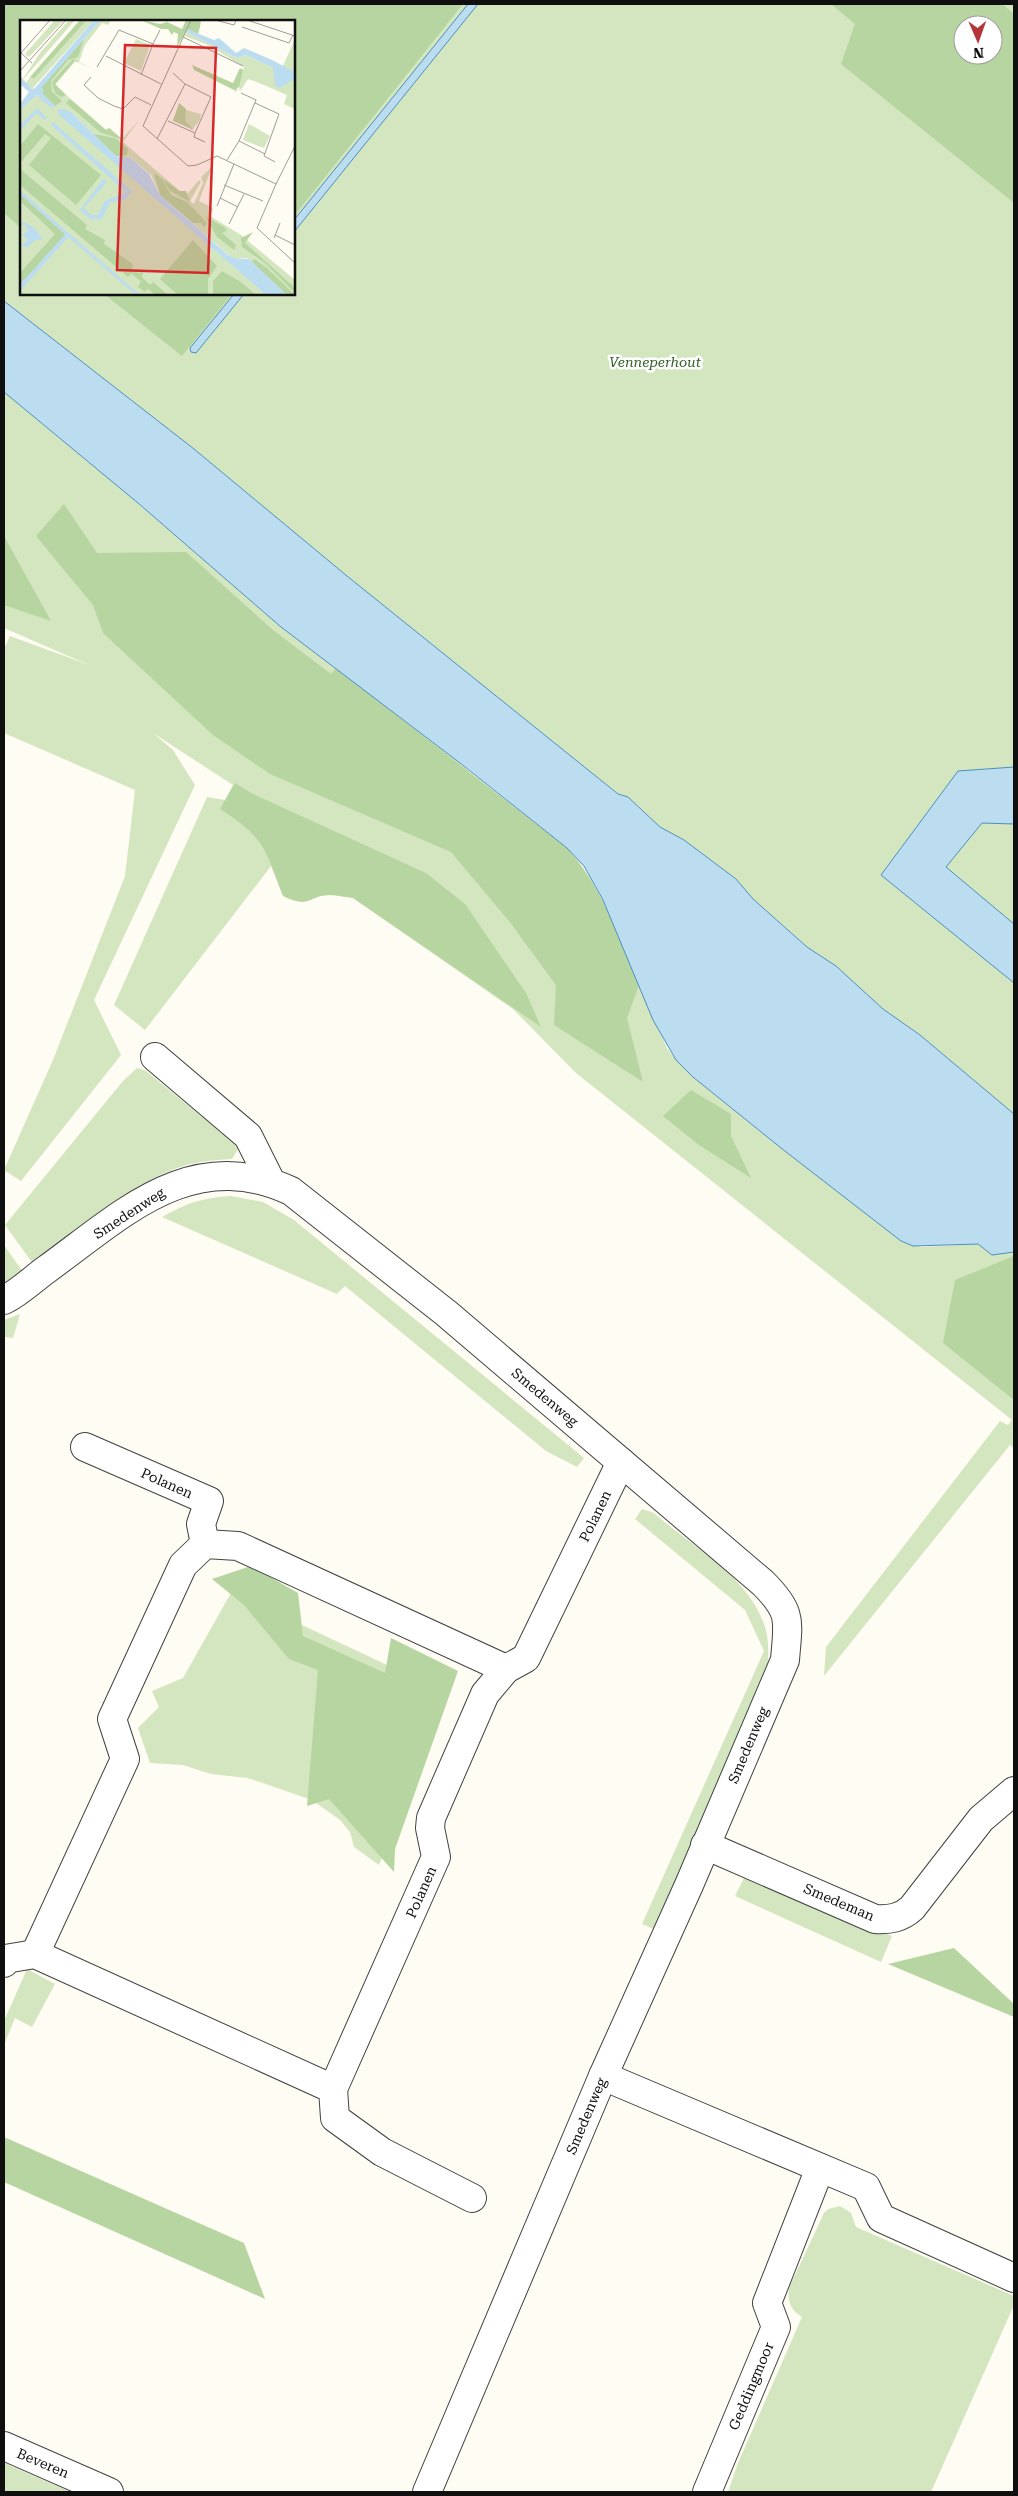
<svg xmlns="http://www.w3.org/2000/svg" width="1018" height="2496" font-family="'Roboto Serif',serif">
	<rect width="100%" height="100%" fill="#fefcf3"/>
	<g fill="#d3e6bf" fill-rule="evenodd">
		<path d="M 4,4 L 1014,4 L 1014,1114 L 920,1035 L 883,1009 L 836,966 L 807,947 L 753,899 L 736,879 L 684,840 L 660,827 L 628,797 L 618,794 L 347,576 L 194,449 L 4,301 ZM 21,21 L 294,21 L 294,294 L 21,294 ZM 963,25 L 993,25 L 993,55 L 963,55 Z"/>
		<path d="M 4,392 L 138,503 L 281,627 L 460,763 L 603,900 L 667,1048 L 676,1060 L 715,1095 L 781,1148 L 910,1245 L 922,1247 L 978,1244 L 992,1255 L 1014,1252 L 1014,1448 L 1010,1445 L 824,1676 L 826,1647 L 1000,1421 L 1008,1425 L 1012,1420 L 576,1073 L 513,1009 L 353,898 C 345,897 337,895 329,895 C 307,896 311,909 283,896 L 271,866 L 145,1030 L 114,1005 L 207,797 L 225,800 L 233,785 L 153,733 L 173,750 L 195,785 L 94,1000 L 121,1055 L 21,1181 L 4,1170 L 53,1060 L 125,876 L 135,790 L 4,733 L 4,649 L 10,636 L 89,665 L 4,628 Z"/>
		<path d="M 137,1068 L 146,1071 L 235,1144 L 238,1149 L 232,1159 C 212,1160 192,1162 172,1170 C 127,1188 74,1235 34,1265 L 5,1225 L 123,1081 Z"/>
		<path d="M 231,1196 L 263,1202 L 294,1220 L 584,1458 L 577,1467 L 546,1451 L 345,1286 L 337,1294 L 162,1217 C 184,1204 204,1197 231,1196 Z"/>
		<polygon points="4,1245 23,1272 4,1282"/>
		<polygon points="20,1314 13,1338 4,1337 4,1320"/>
		<path d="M 642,1509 L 654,1513 C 691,1546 747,1575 764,1624 C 770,1639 768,1657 768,1673 L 656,1930 L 642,1924 L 764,1651 L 745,1610 L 635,1519 Z"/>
		<polygon points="240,1577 255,1603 449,1694 379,1865 354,1847 350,1832 340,1820 312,1800 248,1778 211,1774 183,1765 150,1763 138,1728 159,1707 152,1691 183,1678"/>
		<polygon points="744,1878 892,1936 881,1962 735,1896"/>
		<polygon points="27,1969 55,1984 32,2027 15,2018 4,2045 4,2021"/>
		<path d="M 840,2206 L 851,2213 L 856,2227 L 1014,2296 L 1014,2305 L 931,2492 L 728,2492 L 738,2463 L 802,2317 C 791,2310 787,2302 789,2288 L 824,2213 L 828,2209 Z"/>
		<polygon points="4,2463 71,2492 4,2492"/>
	</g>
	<g fill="#b7d5a0" fill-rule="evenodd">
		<polygon points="4,4 463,4 294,216 294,21 21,21 21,228 4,213"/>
		<path d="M 831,4 L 1002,4 L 1014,14 L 1014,203 L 841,64 L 855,24 ZM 963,25 L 993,25 L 993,55 L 963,55 Z"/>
		<polygon points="104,294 232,294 182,356"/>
		<path d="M 64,504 L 97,553 L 186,552 L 273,630 L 331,674 L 336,668 L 567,848 C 602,886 619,938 639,985 L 627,1018 L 643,1082 L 554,1025 L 556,985 L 509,921 L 451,852 L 270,774 L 213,735 L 103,633 L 93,605 L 36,536 Z"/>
		<polygon points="4,536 51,621 4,605"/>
		<path d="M 235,783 L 253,794 L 426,873 L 465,904 L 526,993 L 541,1027 L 353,898 C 345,897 337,895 329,895 C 307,896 311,909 283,896 C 265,848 264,837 220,809 Z"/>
		<polygon points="691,1090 731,1114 731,1136 751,1178 699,1145 663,1116"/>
		<polygon points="1014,1256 1014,1400 943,1343 955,1280"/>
		<polygon points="251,1566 298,1593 303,1636 385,1673 391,1638 458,1671 395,1849 394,1872 329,1799 307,1806 318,1670 289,1659 244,1605 212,1579"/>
		<polygon points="954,1948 1014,2004 1014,2017 888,1964"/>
		<polygon points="4,2137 244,2243 265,2299 4,2182"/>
	</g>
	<g fill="#bcdcf0" stroke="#4a90c0">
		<polygon points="468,4 478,4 294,232 294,220"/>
		<polygon points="234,294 244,294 196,353 191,352 190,348"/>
		<polygon points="4,301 194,449 347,576 618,794 628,797 660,827 684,840 736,879 753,899 807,947 836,966 883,1009 920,1035 1014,1114 1014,1252 992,1255 978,1244 913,1246 901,1241 781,1148 693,1077 676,1060 653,1020 603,900 584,866 567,848 460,763 281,627 138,503 4,392"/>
		<polygon points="1014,767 1014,824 982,823 946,867 1014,924 1014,983 881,875 958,771"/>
	</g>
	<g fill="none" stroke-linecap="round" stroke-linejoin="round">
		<g stroke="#424242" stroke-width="30">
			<g id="minor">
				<polyline points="155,1057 248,1136 271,1182"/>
				<path d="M 4,1300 C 19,1293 33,1279 47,1269 C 123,1214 191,1145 291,1191 L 446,1313 L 763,1583 C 793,1613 788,1621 785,1660 L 689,1885 L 603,2076 L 427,2492"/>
				<polyline points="85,1447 209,1501 201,1524 205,1544"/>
				<path d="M 705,1845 L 875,1919 C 890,1920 901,1918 912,1908 L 981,1819 L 1014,1791"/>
				<polyline points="35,1954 125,1759 112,1719 183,1565 205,1544 238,1546 506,1669"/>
				<polyline points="4,1963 5,1959 35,1954 333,2089 335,2118 382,2152 472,2198"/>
				<polyline points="603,2076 866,2187 881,2218 1014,2278"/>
				<polyline points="333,2089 436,1857 430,1828 431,1818 485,1694 506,1669 526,1658 621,1462"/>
				<polyline points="4,2446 109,2492"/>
				<polyline points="707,2492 776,2327 767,2303 820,2168"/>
			</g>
		</g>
		<use href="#minor" stroke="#fff" stroke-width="28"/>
	</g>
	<g text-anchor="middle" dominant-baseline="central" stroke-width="5" stroke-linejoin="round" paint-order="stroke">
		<g font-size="14" font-style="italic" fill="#316125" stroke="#fff">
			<text x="655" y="362">Venneperhout</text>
		</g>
		<g font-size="14" fill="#0f0f0f" stroke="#fff">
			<text transform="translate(129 1213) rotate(-33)">Smedenweg</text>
			<text transform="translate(545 1397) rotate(40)">Smedenweg</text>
			<text transform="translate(167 1483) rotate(24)">Polanen</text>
			<text transform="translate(595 1516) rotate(-64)">Polanen</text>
			<text transform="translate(748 1745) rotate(-67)">Smedenweg</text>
			<text transform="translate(421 1892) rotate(-66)">Polanen</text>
			<text transform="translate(839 1902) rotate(23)">Smedeman</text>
			<text transform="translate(586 2116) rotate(-67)">Smedenweg</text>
			<text transform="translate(751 2386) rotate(-67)">Geddingmoor</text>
			<text transform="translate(43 2463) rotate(23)">Beveren</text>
		</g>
	</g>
	<g transform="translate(20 20)">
		<rect width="275" height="275" fill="#fefcf3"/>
		<path d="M 35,0 L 44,0 L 9,37 L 5,34 ZM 49,0 L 55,0 L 0,63 L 20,33 ZM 67,0 L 74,0 L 12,69 L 6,63 L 10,57 L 14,59 ZM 81,0 L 91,0 L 88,5 L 82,3 L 65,25 L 59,42 L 74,49 L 55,41 L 35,65 L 86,110 L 89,108 L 102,119 L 120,99 L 103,122 L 160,171 L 167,174 L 179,160 L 181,162 L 170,181 L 174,184 L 183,163 L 181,157 L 192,147 L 179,181 L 193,188 L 190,196 L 221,215 L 275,260 L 275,275 L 267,275 L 227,238 L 212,238 L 140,175 L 131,155 L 122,147 L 111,138 L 96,136 L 52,93 L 39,92 L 246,275 L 0,275 L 0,90 L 17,75 L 32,88 L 23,74 L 22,66 ZM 166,12 L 217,38 L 226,35 L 253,48 L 263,46 L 275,19 L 275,89 L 264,84 L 267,75 L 237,62 L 228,59 L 220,71 L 219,67 L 216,67 L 218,70 L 215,72 L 214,70 L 224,47 L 188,25 L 165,16 ZM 116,19 L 130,25 L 121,51 L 104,43 ZM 160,84 L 166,90 L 181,94 L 180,100 L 172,110 L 153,99 ZM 229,104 L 250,116 L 244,128 L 223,120 Z" fill="#d3e6bf"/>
		<path d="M 60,0 L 67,0 L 14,59 L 10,57 ZM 121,0 L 140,4 L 147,2 L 162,9 L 166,0 L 181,0 L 180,7 L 178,14 L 167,9 L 157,27 L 158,14 L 154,12 L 152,15 L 148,9 L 141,9 ZM 64,19 L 58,37 L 48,40 L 31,61 L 32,72 L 42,81 L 35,86 L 23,74 L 22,66 ZM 53,39 L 55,40 L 59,43 L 55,41 L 35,64 L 46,75 L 41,77 L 35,73 L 32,62 ZM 172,45 L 213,63 L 220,48 L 223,50 L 219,67 L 214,70 L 174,50 ZM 50,79 L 86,110 L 89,108 L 103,120 L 80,112 L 46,83 ZM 159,83 L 166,89 L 165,101 L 174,110 L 153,101 ZM 18,104 L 81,155 L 56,185 L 9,145 L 31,118 L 25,114 L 0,143 L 0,126 ZM 73,114 L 95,118 L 108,129 L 107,135 L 96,136 ZM 0,149 L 67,205 L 65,209 L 85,220 L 84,224 L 113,244 L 112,248 L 118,253 L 123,252 L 122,257 L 130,265 L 133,262 L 148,275 L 136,275 L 128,269 L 125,272 L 118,267 L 121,261 L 111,254 L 108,257 L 0,165 ZM 134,153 L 142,159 L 151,175 L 167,182 L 181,196 L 187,204 L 184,207 L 181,203 L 173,203 L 140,175 ZM 143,159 L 159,171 L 166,171 L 170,182 L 149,170 ZM 0,174 L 46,215 L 1,265 L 0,253 L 35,214 L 0,181 ZM 186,197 L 204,207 L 207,210 L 202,213 L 216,225 L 214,230 L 197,217 ZM 233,212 L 225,223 L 275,268 L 275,273 L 245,243 L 222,227 L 221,218 ZM 173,220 L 197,246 L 188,259 L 188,275 L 158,275 L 140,259 ZM 234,239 L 247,248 L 275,275 L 267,275 L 232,242 ZM 202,251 L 221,262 L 236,275 L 193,275 L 193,261 Z" fill="#b7d5a0"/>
		<path d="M 74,0 L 81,0 L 22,67 L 23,74 L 35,86 L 31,88 L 17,75 L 0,90 L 0,84 L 9,72 L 0,64 L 0,56 L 12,69 L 15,68 ZM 167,9 L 194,20 L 199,18 L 216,33 L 224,28 L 252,40 L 275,52 L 274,59 L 260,68 L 255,65 L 253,48 L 226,35 L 217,38 L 166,12 ZM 17,88 L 27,98 L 25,100 L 16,93 L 0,111 L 0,105 ZM 43,89 L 52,93 L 96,136 L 111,138 L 129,154 L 140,175 L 208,235 L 214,238 L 229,239 L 267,275 L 246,275 L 38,94 L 38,89 ZM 33,102 L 112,171 L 105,180 L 90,182 L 82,199 L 70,199 L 60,190 L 83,159 L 87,162 L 64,188 L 71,195 L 78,195 L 85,181 L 106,172 L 31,105 ZM 0,170 L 46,211 L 120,275 L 116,275 L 48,217 L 1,270 L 0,264 L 46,215 L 0,174 ZM 3,202 L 13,207 L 23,219 L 15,220 L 8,227 L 0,226 L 8,220 L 3,215 L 0,216 L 8,211 L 5,205 L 0,205 Z" fill="#bcdcf0"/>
		<path fill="none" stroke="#bcdcf0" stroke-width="2.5" d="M 20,244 L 46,215"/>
		<path fill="none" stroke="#9e9d98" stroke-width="1" d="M 171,0 L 123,106 L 168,146 L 177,145 L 197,136 L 256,164 L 275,126M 195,0 L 214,5 L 216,0M 227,0 L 275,16M 222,7 L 269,23 L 273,15M 163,17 L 223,46M 133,24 L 140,10M 0,32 L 12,43M 1,33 L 30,0M 86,36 L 141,64M 77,47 L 99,10 L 133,24 L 121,55M 0,51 L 46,0M 71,57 L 64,65 L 78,78 L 94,86 L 103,89 L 115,77 L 131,85M 235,83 L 259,94 L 244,136 L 255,142M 148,101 L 175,113 L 191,77 L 165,64 L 153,53M 175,113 L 174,117 L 185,122M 137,119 L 165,64M 219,121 L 236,80 L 221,73M 207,140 L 219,121 L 245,134M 256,164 L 237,208 L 275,243M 204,165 L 243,181M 200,178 L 218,187M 197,186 L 214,144M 209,204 L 224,174M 255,215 L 275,225M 254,218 L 260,203"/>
		<path fill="#d62828" fill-opacity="0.15" stroke="#d62828" stroke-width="2.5" d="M 105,25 L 196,28 L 188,253 L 97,250 Z"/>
		<rect width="275" height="275" fill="none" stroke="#0f0f0f" stroke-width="2.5"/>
	</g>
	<rect width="1018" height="2496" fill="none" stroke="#0f0f0f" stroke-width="10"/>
	<g transform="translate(978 40) rotate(178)"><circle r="24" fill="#ffffff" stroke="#9f9f9f"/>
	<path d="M0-4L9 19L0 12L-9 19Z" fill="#b2353a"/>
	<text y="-8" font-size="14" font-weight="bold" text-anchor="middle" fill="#0f0f0f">N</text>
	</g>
</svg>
